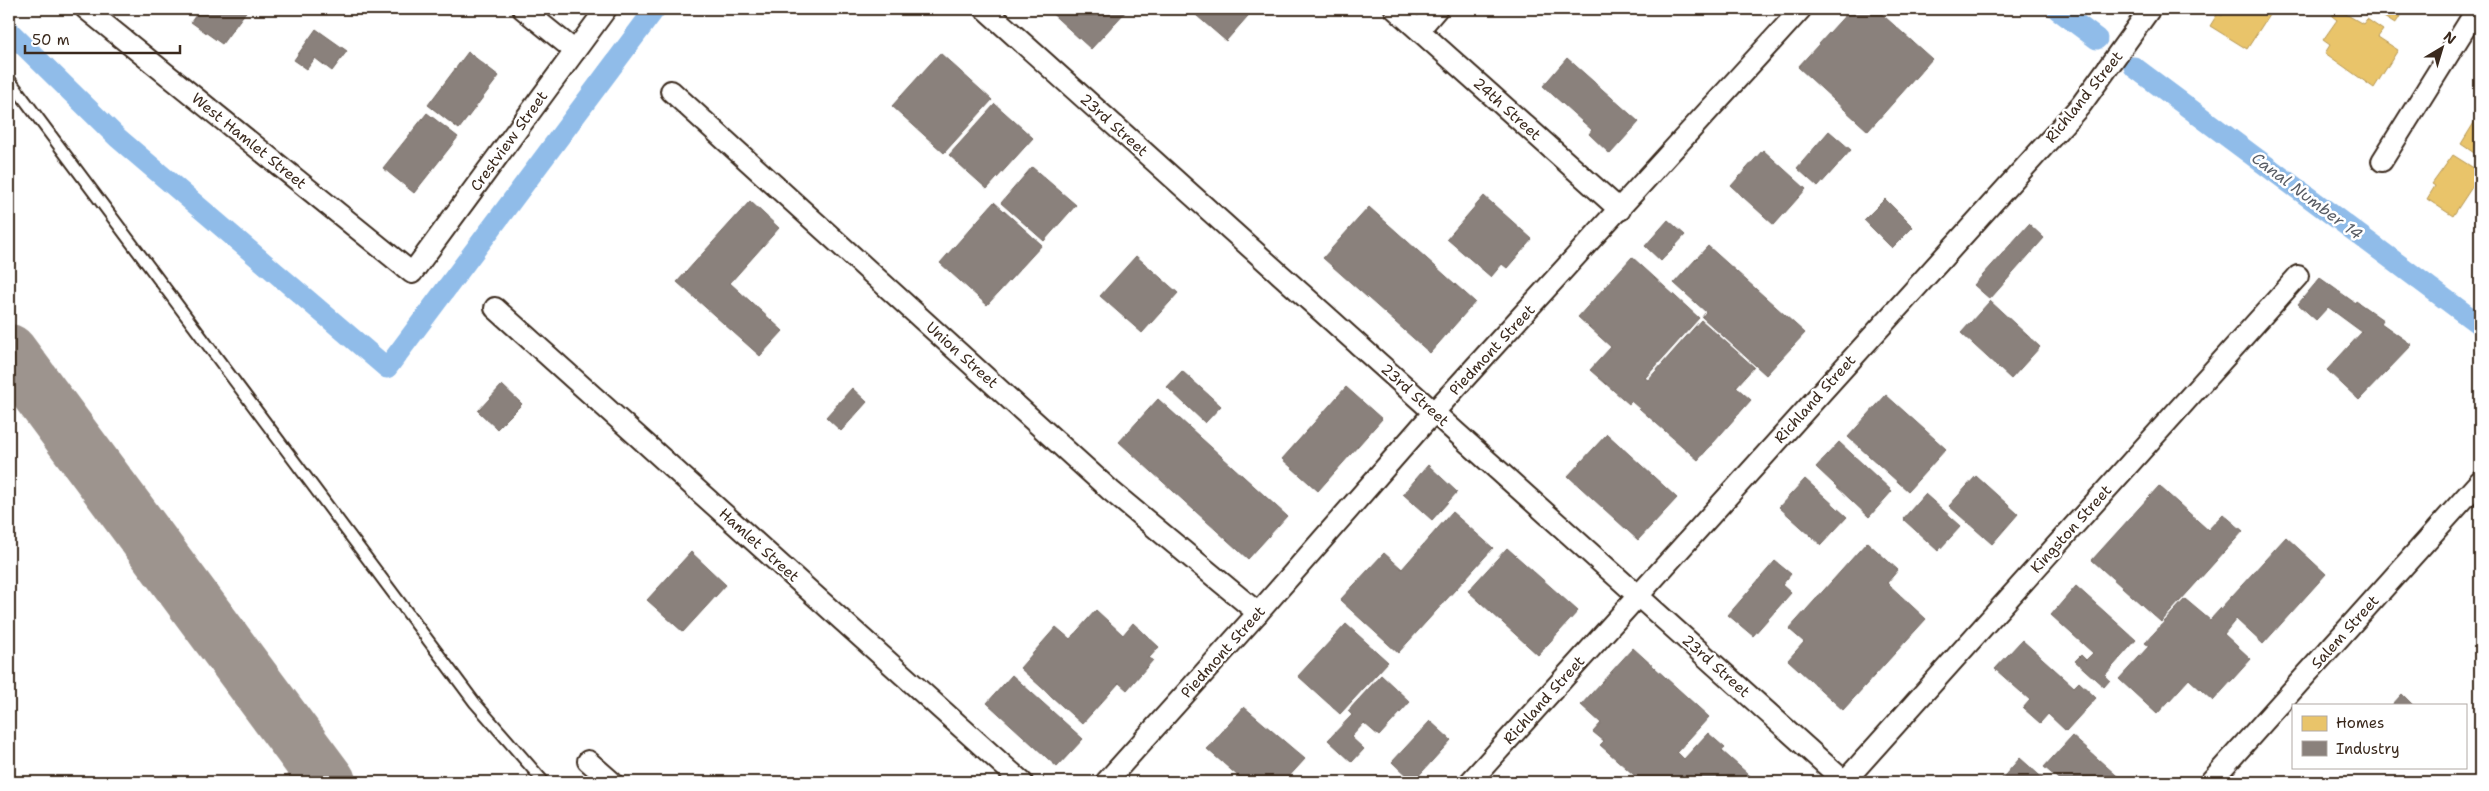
<svg xmlns="http://www.w3.org/2000/svg" width="2489" height="791" font-family="'Shantell Sans',sans-serif">
	<rect width="100%" height="100%" fill="#fff"/>
	<filter id="ink" filterUnits="userSpaceOnUse"><feTurbulence type="fractalNoise" baseFrequency=".02" numOctaves="2"/><feDisplacementMap in="SourceGraphic" scale="10" xChannelSelector="R" yChannelSelector="G"/><feConvolveMatrix kernelMatrix="1 2 1 2 8 2 1 2 1" color-interpolation-filters="sRGB"/></filter>
	<g filter="url(#ink)">
		<g fill="#e9c46a" stroke="#b59653">
			<polygon points="2227,9 2266,9 2271,12 2247,49 2210,26 2218,13 2222,16"/>
			<polygon points="2337,9 2363,24 2367,19 2383,30 2378,37 2398,50 2374,88 2325,53 2330,45 2323,40 2337,20 2332,16"/>
			<polygon points="2371,9 2405,9 2395,24"/>
			<polygon points="2477,118 2480,120 2480,157 2461,144"/>
			<polygon points="2453,155 2480,172 2480,175 2453,216 2427,199 2435,186 2432,184"/>
		</g>
		<g fill="#8a817c" stroke="#726760">
			<polygon points="200,9 248,9 222,44 191,22"/>
			<polygon points="1047,9 1128,9 1091,49"/>
			<polygon points="1189,9 1254,9 1226,41"/>
			<polygon points="1851,9 1876,9 1932,59 1868,131 1798,67"/>
			<polygon points="316,29 347,51 332,71 315,58 307,69 294,60"/>
			<polygon points="468,52 499,76 459,129 428,105"/>
			<polygon points="940,53 992,100 944,153 892,106"/>
			<polygon points="1567,58 1639,122 1610,154 1589,134 1592,130 1543,86"/>
			<polygon points="995,104 1033,138 987,189 949,155"/>
			<polygon points="427,113 458,137 414,193 383,168"/>
			<polygon points="1829,131 1851,150 1818,187 1797,168"/>
			<polygon points="1763,150 1806,189 1774,225 1731,186"/>
			<polygon points="1032,167 1076,205 1044,241 1001,203"/>
			<polygon points="1484,196 1532,239 1507,268 1502,264 1491,277 1447,239"/>
			<polygon points="1885,199 1913,227 1892,248 1864,220"/>
			<polygon points="750,201 779,228 730,283 783,331 760,356 677,282"/>
			<polygon points="994,202 1042,245 987,305 940,263"/>
			<polygon points="1369,207 1475,302 1430,353 1323,258"/>
			<polygon points="1668,220 1685,235 1661,261 1645,246"/>
			<polygon points="2029,224 2044,238 1990,299 1974,285"/>
			<polygon points="1708,246 1805,333 1766,375 1702,317 1706,312 1674,283"/>
			<polygon points="1136,256 1178,293 1142,333 1100,296"/>
			<polygon points="1632,257 1699,318 1645,378 1648,380 1701,320 1754,367 1736,387 1751,400 1698,460 1631,401 1629,404 1590,370 1611,347 1578,317"/>
			<polygon points="2320,278 2355,303 2356,301 2383,320 2381,323 2412,345 2359,400 2327,370 2362,332 2328,307 2316,320 2298,304"/>
			<polygon points="1990,301 2040,347 2011,379 1961,333"/>
			<polygon points="1182,371 1221,406 1205,423 1167,387"/>
			<polygon points="502,385 522,404 497,429 478,411"/>
			<polygon points="1346,387 1382,419 1318,491 1282,459"/>
			<polygon points="852,388 867,402 841,431 826,417"/>
			<polygon points="1886,395 1946,449 1908,491 1848,437"/>
			<polygon points="1158,399 1287,516 1248,559 1119,442"/>
			<polygon points="1607,434 1677,498 1638,540 1568,476"/>
			<polygon points="1839,442 1892,491 1869,517 1816,467"/>
			<polygon points="1428,465 1457,492 1432,520 1403,494"/>
			<polygon points="1976,476 2018,514 1992,544 1949,506"/>
			<polygon points="1805,479 1847,517 1821,545 1779,507"/>
			<polygon points="2159,486 2208,530 2223,514 2243,531 2161,622 2092,560"/>
			<polygon points="1925,494 1961,526 1938,551 1903,519"/>
			<polygon points="1452,512 1493,548 1398,653 1340,600 1384,553 1402,569"/>
			<polygon points="2286,537 2326,574 2263,644 2236,619 2224,634 2251,659 2213,701 2189,679 2157,714 2119,679 2149,646 2145,643 2185,599 2210,620"/>
			<polygon points="1867,542 1898,570 1887,583 1926,619 1843,710 1788,660 1804,642 1789,629"/>
			<polygon points="1507,548 1578,611 1538,655 1468,591"/>
			<polygon points="691,552 726,585 683,632 647,600"/>
			<polygon points="1775,561 1791,574 1782,585 1791,593 1753,636 1728,615"/>
			<polygon points="2076,586 2136,640 2105,675 2110,680 2104,687 2075,661 2081,655 2086,660 2093,653 2051,615"/>
			<polygon points="1096,610 1123,635 1133,623 1159,647 1149,658 1153,660 1127,690 1119,683 1082,724 1020,668 1056,627 1070,639"/>
			<polygon points="1346,624 1388,662 1340,714 1298,676"/>
			<polygon points="2022,640 2074,687 2079,682 2096,698 2066,731 2048,714 2040,723 2023,708 2030,700 1995,669"/>
			<polygon points="1633,648 1709,717 1677,752 1684,759 1708,733 1725,748 1722,751 1757,782 1642,782 1600,745 1604,741 1593,732 1601,723 1581,705"/>
			<polygon points="1012,675 1083,739 1057,767 987,703"/>
			<polygon points="1381,675 1410,702 1379,736 1364,723 1351,737 1364,749 1352,762 1328,740 1352,715 1348,711"/>
			<polygon points="2402,694 2413,705 2392,705"/>
			<polygon points="1244,707 1305,759 1284,782 1245,782 1207,749"/>
			<polygon points="1430,721 1451,740 1413,782 1392,762"/>
			<polygon points="2072,736 2124,782 2062,782 2044,767"/>
			<polygon points="2020,758 2047,782 1999,782"/>
		</g>
		<g fill="none" stroke-linecap="round" stroke-linejoin="round">
			<g stroke="#90bce9" stroke-width="21">
				<polyline points="2057,9 2097,39"/>
				<polyline points="9,31 118,138 387,368 655,9"/>
				<polyline points="2134,67 2480,325"/>
			</g>
			<polyline stroke="#9d948e" stroke-width="56" points="9,352 328,782"/>
			<g stroke="#3b2a1e" stroke-width="14">
				<polyline id="service" points="9,79 475,703 544,782"/>
			</g>
			<g stroke="#3b2a1e" stroke-width="24">
				<g id="minor">
					<polyline points="86,9 412,273 606,9"/>
					<polyline points="523,9 575,51"/>
					<polyline points="985,9 1845,782"/>
					<polyline points="1395,9 1620,210"/>
					<polyline points="1419,30 1437,9"/>
					<polyline points="671,91 1111,491 1258,613"/>
					<polyline points="2382,161 2477,9"/>
					<polyline points="495,308 1022,782"/>
					<polyline points="588,761 612,782"/>
					<polyline points="1106,782 1258,613 1434,412 1801,9"/>
					<polyline points="1470,782 2081,105 2150,9"/>
					<polyline points="1844,782 2298,276"/>
					<polyline points="2210,782 2480,481"/>
				</g>
			</g>
			<use href="#service" stroke="#fff" stroke-width="10"/>
			<use href="#minor" stroke="#fff" stroke-width="20"/>
		</g>
	</g>
	<g text-anchor="middle" dominant-baseline="central" stroke-width="5" stroke-linejoin="round" paint-order="stroke">
		<g font-size="15" fill="#3b2a1e" stroke="#fff">
			<text transform="translate(2084 97) rotate(-51)">Richland Street</text>
			<text transform="translate(1507 109) rotate(42)">24th Street</text>
			<text transform="translate(1114 125) rotate(42)">23rd Street</text>
			<text transform="translate(249 141) rotate(39)">West Hamlet Street</text>
			<text transform="translate(509 141) rotate(-54)">Crestview Street</text>
			<text transform="translate(1492 350) rotate(-47)">Piedmont Street</text>
			<text transform="translate(962 355) rotate(42)">Union Street</text>
			<text transform="translate(1415 395) rotate(42)">23rd Street</text>
			<text transform="translate(1815 399) rotate(-48)">Richland Street</text>
			<text transform="translate(2071 529) rotate(-48)">Kingston Street</text>
			<text transform="translate(759 545) rotate(42)">Hamlet Street</text>
			<text transform="translate(2345 632) rotate(-48)">Salem Street</text>
			<text transform="translate(1223 652) rotate(-48)">Piedmont Street</text>
			<text transform="translate(1716 666) rotate(42)">23rd Street</text>
			<text transform="translate(1544 700) rotate(-48)">Richland Street</text>
		</g>
		<g font-size="16" font-style="italic" fill="#595d65" stroke="#fff">
			<text transform="translate(2307 196) rotate(37)">Canal Number 14</text>
		</g>
	</g>
	<rect width="2489" height="791" fill="none" stroke="#fff" stroke-width="30"/>
	<rect x="15" y="15" width="2459" height="761" fill="none" stroke="#3b2a1e" stroke-width="2" filter="url(#ink)"/>
	<rect x="2292" y="704" width="175" height="65" fill="#ffffff" stroke="#b1aaa5"/>
	<rect x="2302" y="716" width="25" height="15" fill="#e9c46a" stroke="#b1aaa5"/>
	<text x="2336" y="728" font-size="15" fill="#3b2a1e">Homes</text>
	<rect x="2302" y="741" width="25" height="15" fill="#8a817c" stroke="#b1aaa5"/>
	<text x="2336" y="754" font-size="15" fill="#3b2a1e">Industry</text>
	<g transform="translate(2442 48) rotate(38)" stroke="#ffffff" stroke-width="4" paint-order="stroke">
	<path d="M0-4L9 19L0 12L-9 19Z" fill="#3b2a1e"/>
	<text y="-8" font-size="14" font-weight="bold" text-anchor="middle" fill="#3b2a1e">N</text>
	</g>
	<path d="M25 45v8h155v-8" fill="none" stroke="#3b2a1e" stroke-width="2.5"/>
	<text x="32" y="45" font-size="15" fill="#3b2a1e" stroke="#ffffff" stroke-width="4" paint-order="stroke">50 m</text>
</svg>
